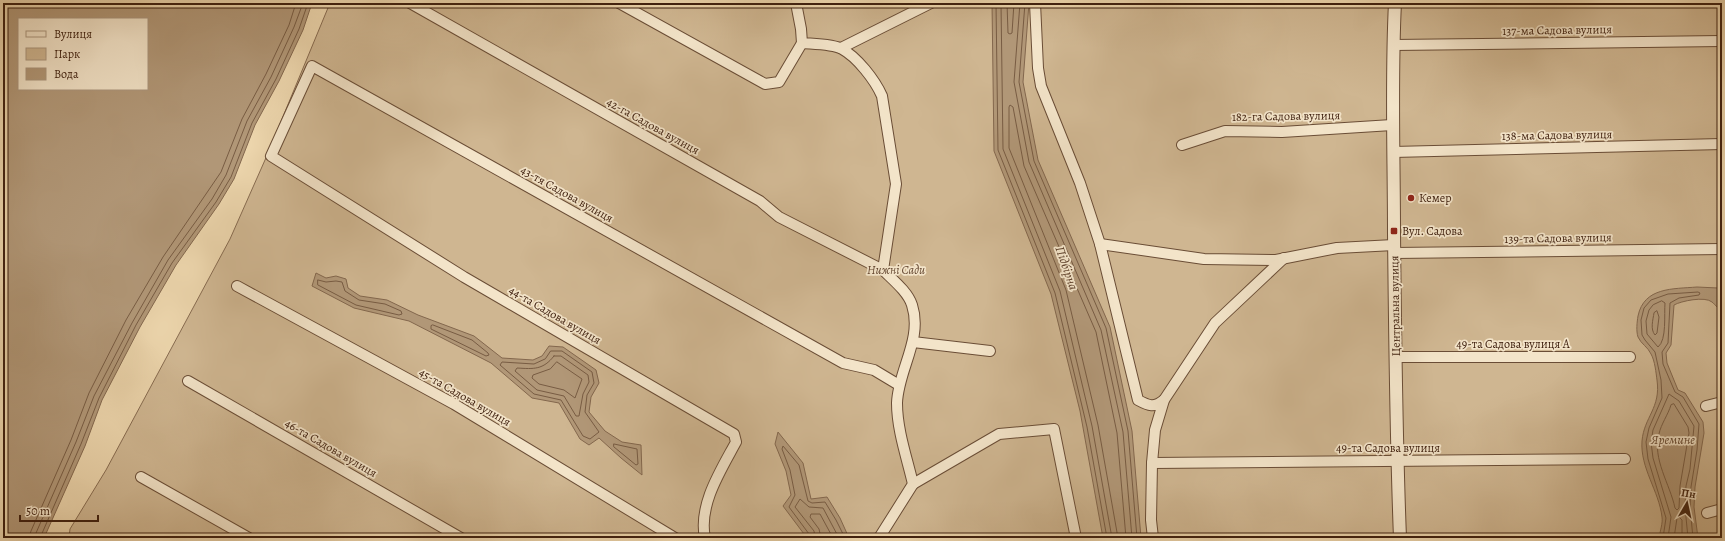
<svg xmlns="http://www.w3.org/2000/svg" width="1725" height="541" font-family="Alegreya,serif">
	<rect width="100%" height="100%" fill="#ecd5ac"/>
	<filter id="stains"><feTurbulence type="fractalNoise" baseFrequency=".005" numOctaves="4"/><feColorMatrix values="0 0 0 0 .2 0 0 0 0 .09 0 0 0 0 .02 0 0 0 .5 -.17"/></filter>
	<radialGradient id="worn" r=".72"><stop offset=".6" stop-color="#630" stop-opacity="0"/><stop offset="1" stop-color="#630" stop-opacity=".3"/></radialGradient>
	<polygon fill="#cfb691" stroke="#876b50" points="330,3 1722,3 1722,538 69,538 70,529 106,470 230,239 265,160"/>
	<g fill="#b19777" stroke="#83674d" fill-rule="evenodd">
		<path d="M 3,3 L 312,3 L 303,30 L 279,81 L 255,125 L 234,179 L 219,204 L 176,265 L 140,327 L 102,400 L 85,446 L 44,538 L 3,538 ZM 19,19 L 147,19 L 147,89 L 19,89 Z"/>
		<polygon points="992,3 1029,3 1023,82 1038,160 1110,327 1132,431 1141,538 1103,538 1080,411 1051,294 994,151"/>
		<polygon points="316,273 326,278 336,276 346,279 348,288 360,296 387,300 418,315 474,336 502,358 533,360 542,356 549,346 563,347 596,370 599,383 591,397 589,412 605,431 622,442 641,445 642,475 621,458 599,438 589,445 580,439 559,403 532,398 491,363 409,321 354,308 312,286"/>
		<path d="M 1697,287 L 1718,288 L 1720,298 L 1722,298 L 1722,309 C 1716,308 1716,305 1712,302 C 1705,296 1681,301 1674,305 L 1671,345 L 1666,353 L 1667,363 L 1678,390 L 1685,393 L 1703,422 L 1704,433 L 1695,487 L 1694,507 L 1698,538 L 1659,538 C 1660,531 1663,523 1662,517 C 1659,491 1640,468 1642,441 C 1644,417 1661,408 1657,380 C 1656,373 1655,361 1651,354 C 1648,347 1641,344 1638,337 C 1636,331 1637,322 1638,316 C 1644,287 1673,289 1697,287 Z"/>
		<polygon points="778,432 803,463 811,499 827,497 840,518 849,538 807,538 783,506 791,495 786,471 775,444"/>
	</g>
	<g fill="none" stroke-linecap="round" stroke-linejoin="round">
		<g stroke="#785c43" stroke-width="1">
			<polyline points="996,3 998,150 1055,293 1087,427 1107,538"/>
			<polyline points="1001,3 1003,149 1060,291 1092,426 1112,538"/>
			<polyline points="1007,3 1008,33 1010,34 1012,33 1014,3"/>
			<polyline points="1020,3 1014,82 1029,162 1101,330 1123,432 1132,538"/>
			<polyline points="1025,3 1019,82 1034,161 1106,328 1128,431 1137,538"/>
			<polygon points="318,280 326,282 336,281 342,282 345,291 359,300 385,304 401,311 402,314 399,315 356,305 318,285"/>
			<path d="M 1662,301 L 1665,303 C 1664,314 1667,340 1658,347 L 1647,334 L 1646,321 L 1649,310 L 1653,305 Z"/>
			<path d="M 1657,311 L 1659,317 L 1657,333 L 1655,335 C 1650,329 1653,320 1654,313 Z"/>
			<polygon points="433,325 472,340 488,353 489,355 486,356 431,329 431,326"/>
			<polygon points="551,351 562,351 592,372 594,383 587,395 585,412 599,432 590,439 583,436 561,400 534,394 500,365 502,362 534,364 545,359"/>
			<path d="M 554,356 L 561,356 L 588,375 L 589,382 L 583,394 L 579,416 L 576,416 L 564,396 L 537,390 L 515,371 L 517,368 C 534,369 543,370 554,356 Z"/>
			<polygon points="557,362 582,379 575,398 564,390 539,384 532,378 533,375 550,369"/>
			<path d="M 1674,404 L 1688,427 L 1689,433 L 1680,486 L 1679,508 L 1677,510 L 1675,508 C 1670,484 1652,459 1659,434 C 1661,424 1668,415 1671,405 Z"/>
			<polygon points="614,444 637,449 638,464 636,465 614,447"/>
			<polyline points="29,538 31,531 71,440 89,393 126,320 163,257 221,172 242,119 266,74 289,25 296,3"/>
			<polyline points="35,538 36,533 76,442 94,396 132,323 168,260 212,199 226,175 247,121 271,77 294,27 303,3"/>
			<polyline points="40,538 81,444 99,398 136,325 172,263 216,202 231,177 252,123 276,79 299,29 308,3"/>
			<polyline points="810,538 809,534 789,507 795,495 790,470 782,449 783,446 799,465 808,501 812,503 825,502 836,520 845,538"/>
			<polyline points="815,538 814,531 795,507 800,499 809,507 823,508 839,538"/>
			<polyline points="821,538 819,529 810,517 811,514 820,514 833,538"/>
			<polyline points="1118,538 1098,425 1066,290 1009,148 1009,107 1010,105 1013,107 1024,166 1096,332 1117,433 1126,538"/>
			<polyline points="1663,538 1666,518 1648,459 1646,442 1649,428 1662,398 1661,380 1655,352 1645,340 1642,335 1641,320 1644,308 1651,300 1668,294 1698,292 1700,293 1699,295 1679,298 1670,303 1668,343 1662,352 1663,364 1675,392 1683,397 1699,424 1697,450 1691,487 1690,507 1693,538"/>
			<polyline points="1668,538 1671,517 1653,458 1651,442 1653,430 1669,394 1679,401 1694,426 1690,469 1686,486 1685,507 1688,538"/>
			<polyline points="1674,538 1677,518 1679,517 1682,520 1682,538"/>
		</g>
		<g stroke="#6a4d36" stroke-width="12">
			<g id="minor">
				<polyline points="410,3 760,201 779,217 883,270"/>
				<polyline points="619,3 765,84 779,82 802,43"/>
				<path d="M 796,3 L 801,29 L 802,43 C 813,44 833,44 842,49 C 857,57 875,80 882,96 L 896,184 L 883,270 C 893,280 908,292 912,305 C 923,339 898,370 897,403 C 897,430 907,458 913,484 L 879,538"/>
				<path d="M 1035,3 L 1038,68 L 1041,86 L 1080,183 L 1100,244 L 1138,400 C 1149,406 1154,408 1164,400"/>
				<polyline points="1393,45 1722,41"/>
				<polyline points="841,48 931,3"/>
				<polyline points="1182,145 1225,131 1282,132 1392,125"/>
				<polyline points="1393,152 1722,144"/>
				<polyline points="1100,244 1204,259 1276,260 1337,248 1394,245"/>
				<polyline points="1394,253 1722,249"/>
				<polyline points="237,286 454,404 675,538"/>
				<polyline points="913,342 990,351"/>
				<polyline points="1396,357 1630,357"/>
				<polyline points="188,381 461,538"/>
				<polyline points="1706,406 1722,402"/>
				<polyline points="1152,463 1625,459"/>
				<polyline points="141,477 249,538"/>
				<polyline points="913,484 999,434 1054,429 1076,538"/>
				<polyline points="1707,513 1722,509"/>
				<path d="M 705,538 C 698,505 721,470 736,442 L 734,434 L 464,277 L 271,156 L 312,66 L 843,363 L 874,370 L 899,385"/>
				<polyline points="1153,538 1151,520 1152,463 1155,430 1164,400 1215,323 1284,258"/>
			</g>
		</g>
		<g stroke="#6a4d36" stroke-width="14">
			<path id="tertiary" d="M 1395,3 C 1391,80 1394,156 1394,233 C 1395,334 1396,436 1400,538"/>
		</g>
		<use href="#minor" stroke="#f3e4c9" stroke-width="10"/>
		<use href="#tertiary" stroke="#f3e4c9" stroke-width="12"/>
	</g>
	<g fill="#8f2418" stroke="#f3e4c9" stroke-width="1.5">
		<circle cx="1411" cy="198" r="4"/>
		<rect x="1390" y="227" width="8" height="8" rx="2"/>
	</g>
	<g text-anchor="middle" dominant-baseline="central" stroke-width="3.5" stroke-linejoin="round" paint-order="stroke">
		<g font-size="12" fill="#3f200f" stroke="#f3e4c9">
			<text transform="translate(1557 30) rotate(-1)">137-ма Садова вулиця</text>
			<text transform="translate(1286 116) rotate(-1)">182-га Садова вулиця</text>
			<text transform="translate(653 126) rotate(29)">42-га Садова вулиця</text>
			<text transform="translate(1557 135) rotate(-1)">138-ма Садова вулиця</text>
			<text transform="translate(567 194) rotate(29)">43-тя Садова вулиця</text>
			<text transform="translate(1558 238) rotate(-1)">139-та Садова вулиця</text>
			<text transform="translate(1395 306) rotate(-91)">Центральна вулиця</text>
			<text transform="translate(555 315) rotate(30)">44-та Садова вулиця</text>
			<text x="1513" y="344">49-та Садова вулиця А</text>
			<text transform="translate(465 397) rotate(30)">45-та Садова вулиця</text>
			<text transform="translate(331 448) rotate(30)">46-та Садова вулиця</text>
			<text x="1388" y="448">49-та Садова вулиця</text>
		</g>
		<g font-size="12" fill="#3f200f" stroke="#f3e4c9" text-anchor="start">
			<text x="1419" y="198">Кемер</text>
			<text x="1402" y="231">Вул. Садова</text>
		</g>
		<g font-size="12" font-style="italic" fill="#634630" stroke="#f3e4c9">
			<text x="896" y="270">Нижні Сади</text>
		</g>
		<g font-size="13" font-style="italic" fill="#61442e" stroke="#f3e4c9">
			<text transform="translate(1067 268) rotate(71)">Підбірна</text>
			<text x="1673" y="439">Яремине</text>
		</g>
	</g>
	<rect width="1725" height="541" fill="none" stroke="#ecd5ac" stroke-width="16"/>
	<rect x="4" y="4" width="1717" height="533" fill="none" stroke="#3f200f" stroke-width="2"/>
	<rect x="8" y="8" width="1709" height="525" fill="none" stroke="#3f200f"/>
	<rect x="18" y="18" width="130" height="72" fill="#f3e4c9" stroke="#ab967f"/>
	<rect x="26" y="31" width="20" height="6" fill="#f3e4c9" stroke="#ab967f"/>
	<text x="54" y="38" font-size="12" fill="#3f200f">Вулиця</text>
	<rect x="26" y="48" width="20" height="12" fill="#cfb691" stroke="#ab967f"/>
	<text x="54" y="58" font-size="12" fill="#3f200f">Парк</text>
	<rect x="26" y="68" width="20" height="12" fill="#b19777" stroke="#ab967f"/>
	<text x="54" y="78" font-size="12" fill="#3f200f">Вода</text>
	<g transform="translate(1687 503) rotate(9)" stroke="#f3e4c9" stroke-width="3" paint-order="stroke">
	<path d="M0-3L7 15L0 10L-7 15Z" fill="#3f200f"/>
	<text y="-6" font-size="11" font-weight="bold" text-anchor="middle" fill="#3f200f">Пн</text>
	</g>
	<path d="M20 515v6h78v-6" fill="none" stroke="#3f200f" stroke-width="2"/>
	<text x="26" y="515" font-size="12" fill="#3f200f" stroke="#f3e4c9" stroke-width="3" paint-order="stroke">50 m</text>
	<rect width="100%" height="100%" filter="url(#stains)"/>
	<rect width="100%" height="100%" fill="url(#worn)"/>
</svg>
